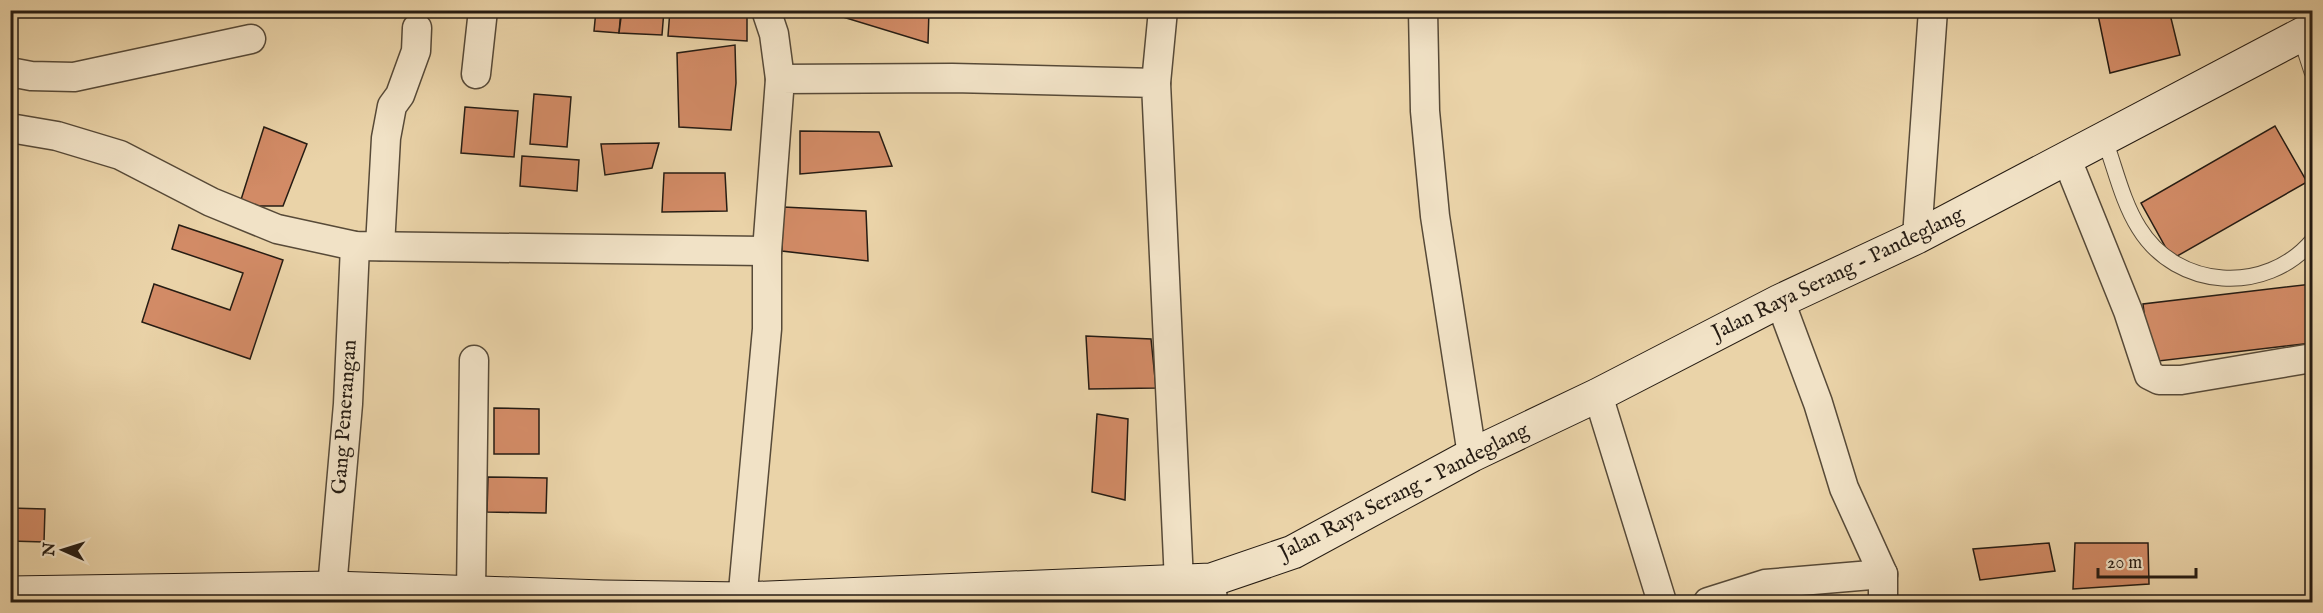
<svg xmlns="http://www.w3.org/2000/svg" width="2323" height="613" font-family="'IM FELL English',serif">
	<rect width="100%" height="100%" fill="#ead3a8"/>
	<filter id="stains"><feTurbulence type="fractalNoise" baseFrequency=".00333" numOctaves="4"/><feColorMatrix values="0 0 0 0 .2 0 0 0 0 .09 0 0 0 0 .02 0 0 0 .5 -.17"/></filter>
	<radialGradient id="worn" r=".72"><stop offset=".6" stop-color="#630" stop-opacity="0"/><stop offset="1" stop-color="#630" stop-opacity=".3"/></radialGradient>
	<g fill="#d28b66" stroke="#261c13" stroke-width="1.5">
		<polygon points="596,10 621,10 619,33 594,31"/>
		<polygon points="622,10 664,10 662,35 619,33"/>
		<polygon points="670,10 737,10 737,15 747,17 747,41 668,36"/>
		<polygon points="834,10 929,10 928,43 833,14"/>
		<polygon points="2097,10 2169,10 2180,55 2110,73"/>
		<polygon points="735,45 736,83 731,130 679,127 677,53"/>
		<polygon points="534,94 571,97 567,147 530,144"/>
		<polygon points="465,107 518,111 514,157 461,153"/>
		<polygon points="2275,126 2307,182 2172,259 2141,203"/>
		<polygon points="264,127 307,144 283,206 239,206"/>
		<polygon points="800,131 879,132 892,166 800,174"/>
		<polygon points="659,143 652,168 605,175 601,144"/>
		<polygon points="522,156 579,160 577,191 520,186"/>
		<polygon points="664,173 725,173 727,211 662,212"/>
		<polygon points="783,207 866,211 868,261 782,251"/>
		<polygon points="179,225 283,260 250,359 142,322 154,284 230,310 243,273 172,249"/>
		<polygon points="2312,284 2312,343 2150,362 2143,304"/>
		<polygon points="1086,336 1151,339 1156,388 1089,389"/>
		<polygon points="494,408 539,409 539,454 494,454"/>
		<polygon points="1097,414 1128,419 1125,500 1092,492"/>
		<polygon points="488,477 547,478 546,513 487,512"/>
		<polygon points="10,508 45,509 44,542 10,541"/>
		<polygon points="2049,543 2055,571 1980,580 1973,549"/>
		<polygon points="2075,543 2148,543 2149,584 2073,589"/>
	</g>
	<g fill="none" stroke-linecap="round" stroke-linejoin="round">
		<g stroke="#574a38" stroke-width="17">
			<g id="service">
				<polyline points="2300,35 2312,72"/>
				<path d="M 2104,138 C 2115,167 2122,201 2139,228 C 2177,290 2266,295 2312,241"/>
			</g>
		</g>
		<g stroke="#574a38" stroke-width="31">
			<g id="minor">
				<polyline points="766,10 774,34 780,79"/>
				<polyline points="1423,10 1425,111 1435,216 1472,455"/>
				<polyline points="10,72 31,76 74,77 251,39"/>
				<polyline points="476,74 483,10"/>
				<polyline points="1156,83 1163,10"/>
				<polyline points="10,128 57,136 120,155 211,202 277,229 355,246 767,251"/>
				<polyline points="2066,157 2128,311 2149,375 2159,380 2181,380 2312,358"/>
				<polyline points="1917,237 1933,10"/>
				<polyline points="380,246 386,138 392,106 400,95 416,51 417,28"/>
				<polyline points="1780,301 1818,403 1844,488 1883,574 1883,602"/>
				<polyline points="1598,395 1662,602"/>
				<polyline points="1211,580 1213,602"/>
				<polyline points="332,588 348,404 355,246"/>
				<polyline points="471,593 474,360"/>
				<polyline points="742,602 767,329 767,251 780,79 952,78 1156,83 1179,582"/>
				<polyline points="1708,602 1765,584 1883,574"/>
			</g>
		</g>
		<g stroke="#261c13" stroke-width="35">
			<polyline id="secondary" points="10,593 332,588 603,597 742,599 1211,580 1293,552 1472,455 1598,395 1780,301 1917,237 2312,29"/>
		</g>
		<use href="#service" stroke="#f1e2c6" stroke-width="15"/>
		<use href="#minor" stroke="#f1e2c6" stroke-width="28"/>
		<use href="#secondary" stroke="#f1e2c6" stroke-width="33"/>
	</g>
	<g text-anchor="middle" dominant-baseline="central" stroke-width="4.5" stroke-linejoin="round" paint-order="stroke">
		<g font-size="21" fill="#261c13" stroke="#f1e2c6">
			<text transform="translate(1838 274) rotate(-26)">Jalan Raya Serang - Pandeglang</text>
			<text transform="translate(345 417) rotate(-86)">Gang Penerangan</text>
			<text transform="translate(1404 492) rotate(-27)">Jalan Raya Serang - Pandeglang</text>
		</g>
	</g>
	<rect width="2323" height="613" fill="none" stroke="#ead3a8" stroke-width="36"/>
	<rect x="12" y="12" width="2299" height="589" fill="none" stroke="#261c13" stroke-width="3"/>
	<rect x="18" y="18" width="2287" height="577" fill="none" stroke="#261c13" stroke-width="1.5"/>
	<g transform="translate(63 550) rotate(273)" stroke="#f1e2c6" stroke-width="4.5" paint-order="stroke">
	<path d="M0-4.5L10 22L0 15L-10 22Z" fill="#261c13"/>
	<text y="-9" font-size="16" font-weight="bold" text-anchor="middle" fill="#261c13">N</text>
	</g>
	<path d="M2098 568v9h98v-9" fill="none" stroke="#261c13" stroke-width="3"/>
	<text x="2107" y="568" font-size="18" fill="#261c13" stroke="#f1e2c6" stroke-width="4.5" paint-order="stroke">20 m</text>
	<rect width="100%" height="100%" filter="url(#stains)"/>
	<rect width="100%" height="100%" fill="url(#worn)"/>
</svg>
